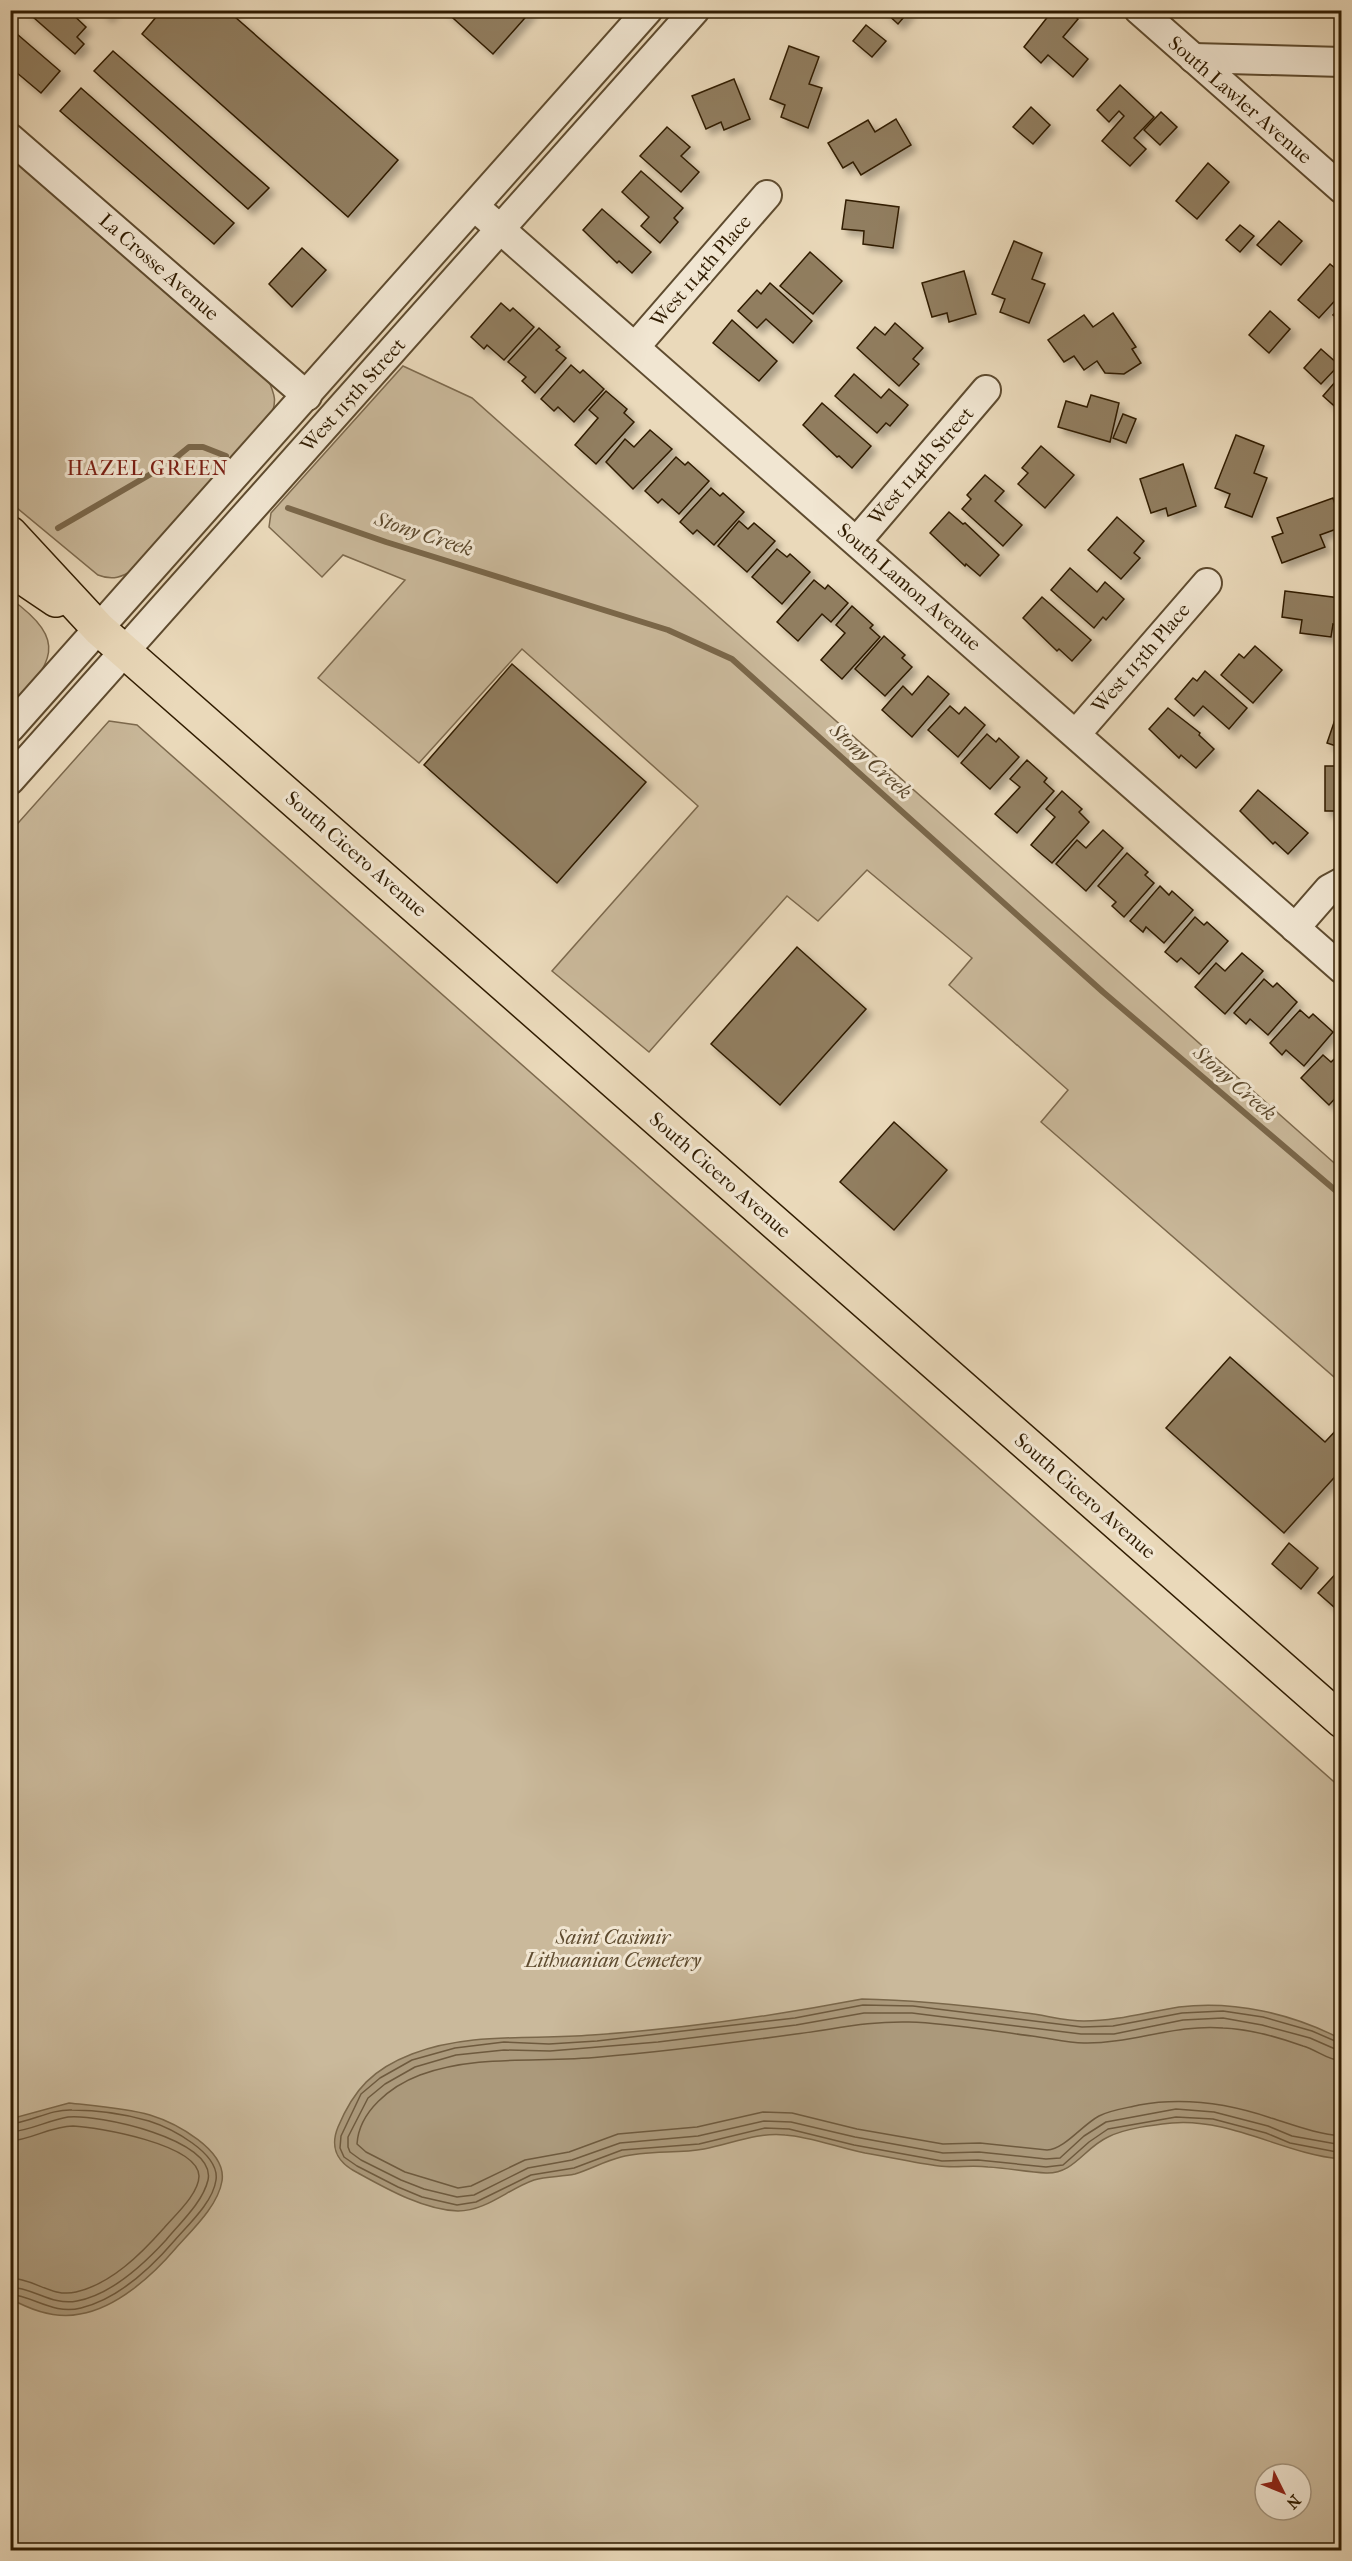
<svg xmlns="http://www.w3.org/2000/svg" width="1352" height="2561" font-family="'IM FELL French Canon',serif">
	<defs>
		<filter id="shadow"><feDropShadow dx="5.5" dy="5.5" stdDeviation="3" flood-color="#0004"/></filter>
	</defs>
	<rect width="100%" height="100%" fill="#ead9ba"/>
	<filter id="stains"><feTurbulence type="fractalNoise" baseFrequency=".00333" numOctaves="4"/><feColorMatrix values="0 0 0 0 .2 0 0 0 0 .09 0 0 0 0 .02 0 0 0 .5 -.17"/></filter>
	<radialGradient id="worn" r=".72"><stop offset=".6" stop-color="#630" stop-opacity="0"/><stop offset="1" stop-color="#630" stop-opacity=".3"/></radialGradient>
	<g fill="#cab99b" stroke="#7d6a4e" stroke-width="1.5" fill-rule="evenodd">
		<path d="M 11,154 L 267,377 C 275,395 278,401 269,420 L 135,569 C 122,577 113,581 98,575 L 11,503 Z"/>
		<polygon points="403,366 472,398 1341,1169 1341,1383 1041,1122 1068,1090 949,985 972,958 867,870 818,921 787,896 649,1052 552,971 698,806 522,649 419,763 318,678 405,580 343,555 322,577 269,527 271,513"/>
		<path d="M 11,599 C 70,642 52,662 11,709 Z"/>
		<path d="M 109,721 L 137,725 L 1341,1788 L 1341,2550 L 11,2550 L 11,831 ZM 1265,2474 L 1301,2474 L 1301,2510 L 1265,2510 Z"/>
	</g>
	<g fill="#ab997b" stroke="#7a674a" stroke-width="1.5">
		<path d="M 862,1999 C 917,2000 971,2006 1026,2013 C 1045,2015 1065,2021 1084,2021 C 1117,2021 1147,2012 1179,2007 C 1234,2000 1293,2014 1341,2039 L 1341,2159 C 1284,2154 1231,2118 1172,2123 C 1153,2125 1126,2128 1108,2137 C 1084,2148 1074,2174 1046,2173 C 1027,2172 1007,2168 988,2167 C 972,2165 955,2168 939,2166 C 914,2163 890,2157 865,2153 C 839,2148 812,2137 785,2135 C 757,2132 731,2144 704,2149 C 677,2154 648,2150 621,2157 C 605,2161 591,2169 575,2174 C 561,2177 547,2176 534,2180 C 508,2189 486,2211 458,2211 C 424,2210 387,2189 358,2173 C 338,2163 329,2149 338,2127 C 354,2089 373,2069 412,2054 C 470,2032 531,2040 592,2035 C 682,2029 773,2016 862,1999 Z"/>
		<path d="M 69,2103 C 96,2106 125,2108 150,2115 C 176,2123 227,2150 222,2181 C 218,2206 192,2230 176,2248 C 153,2275 117,2308 80,2314 C 57,2319 31,2310 11,2299 L 10,2119 Z"/>
	</g>
	<g fill="none" stroke-linecap="round" stroke-linejoin="round">
		<g stroke="#6e5a3e" stroke-width="1.5">
			<polyline points="1342,2044 1312,2031 1263,2017 1223,2011 1182,2013 1113,2026 1082,2027 913,2006 863,2005 795,2018 597,2041 549,2044 504,2042 455,2048 412,2060 380,2078 361,2094 341,2136 340,2148 344,2157 357,2166 398,2187 422,2197 457,2205 476,2202 531,2175 574,2168 622,2150 699,2144 765,2128 789,2129 854,2145 942,2161 978,2160 1046,2167 1063,2165 1089,2142 1108,2129 1176,2117 1213,2119 1266,2133 1290,2143 1342,2153"/>
			<polyline points="1342,2052 1310,2038 1262,2025 1223,2018 1183,2020 1114,2034 1081,2034 912,2013 864,2013 796,2025 658,2042 550,2051 504,2050 456,2055 415,2067 385,2084 368,2098 348,2137 348,2147 350,2152 361,2160 401,2180 424,2189 457,2197 474,2195 528,2168 572,2160 620,2143 698,2136 764,2121 791,2122 855,2137 943,2153 979,2152 1046,2159 1060,2158 1084,2136 1106,2122 1176,2109 1214,2112 1268,2126 1292,2136 1342,2145"/>
			<path d="M 1342,2061 C 1327,2060 1317,2050 1303,2046 C 1278,2037 1249,2029 1223,2028 C 1175,2024 1131,2044 1084,2043 C 1067,2043 1049,2038 1032,2036 C 992,2031 949,2023 909,2022 C 867,2021 836,2029 796,2034 C 731,2043 665,2052 600,2057 C 539,2063 478,2054 420,2075 C 391,2086 359,2111 357,2144 L 366,2152 L 405,2172 L 458,2188 L 471,2186 L 525,2160 L 569,2152 L 618,2134 L 697,2127 L 763,2112 L 792,2113 L 857,2129 L 943,2144 L 980,2143 L 1047,2150 C 1065,2149 1082,2125 1099,2116 C 1110,2110 1127,2108 1139,2105 C 1184,2097 1227,2103 1271,2118 C 1294,2125 1316,2134 1342,2136"/>
			<path d="M 10,2124 C 31,2122 51,2109 72,2110 C 97,2110 125,2114 149,2121 C 171,2128 220,2153 216,2180 C 213,2202 189,2224 175,2240 C 151,2268 118,2299 81,2308 C 54,2315 35,2297 10,2294"/>
			<path d="M 10,2132 C 29,2131 49,2120 68,2117 C 97,2114 217,2139 208,2180 C 203,2202 180,2223 166,2240 C 144,2264 110,2295 77,2301 C 52,2306 34,2288 10,2287"/>
			<path d="M 10,2141 C 31,2140 51,2126 73,2126 C 97,2127 198,2144 199,2176 C 199,2194 174,2216 164,2228 C 141,2254 111,2284 76,2292 C 52,2298 33,2278 10,2278"/>
		</g>
		<g stroke="#7a674a" stroke-width="6">
			<polyline points="288,508 386,542 668,630 732,659 1103,992 1342,1196"/>
			<polyline points="58,528 168,464 189,447 203,447 226,456"/>
		</g>
	</g>
	<g fill="#917e61" stroke="#301c01" stroke-width="1.5" filter="url(#shadow)">
		<polygon points="25,10 68,10 86,27 77,37 84,44 75,54"/>
		<polygon points="100,10 114,10 107,17"/>
		<polygon points="162,10 227,10 398,160 348,217 142,34"/>
		<polygon points="444,10 532,10 493,54"/>
		<polygon points="883,10 910,10 898,24"/>
		<polygon points="1053,10 1068,10 1078,19 1063,37 1088,59 1073,77 1048,55 1041,63 1024,47"/>
		<polygon points="866,25 886,41 872,57 853,41"/>
		<polygon points="10,28 60,71 41,93 10,67"/>
		<polygon points="789,46 819,57 809,84 822,88 808,128 781,117 785,105 770,99"/>
		<polygon points="113,51 269,188 248,209 94,71"/>
		<polygon points="734,79 750,119 724,130 721,122 706,129 692,96"/>
		<polygon points="1120,85 1154,117 1134,138 1146,149 1130,166 1102,141 1124,116 1119,111 1109,122 1097,110"/>
		<polygon points="81,88 234,223 214,244 60,111"/>
		<polygon points="1031,107 1050,125 1033,144 1013,127"/>
		<polygon points="1161,112 1177,127 1160,145 1144,130"/>
		<polygon points="896,119 911,145 861,175 853,162 843,168 828,143 868,120 875,132"/>
		<polygon points="667,127 690,147 681,156 699,172 681,192 640,156"/>
		<polygon points="1208,163 1229,182 1197,219 1176,201"/>
		<polygon points="641,171 683,208 674,218 678,222 660,243 641,226 649,217 622,192"/>
		<polygon points="846,200 899,207 893,248 863,244 864,231 842,229"/>
		<polygon points="602,209 651,252 632,273 619,261 617,263 583,230"/>
		<polygon points="1279,221 1302,241 1281,265 1257,245"/>
		<polygon points="1240,225 1254,236 1240,252 1226,240"/>
		<polygon points="1014,241 1042,253 1032,279 1045,284 1029,323 1000,312 1005,299 992,294"/>
		<polygon points="302,248 326,270 292,307 269,284"/>
		<polygon points="810,252 842,281 813,314 780,286"/>
		<polygon points="1330,264 1342,274 1342,293 1319,318 1298,300"/>
		<polygon points="964,271 976,314 949,322 947,313 932,317 922,283"/>
		<polygon points="770,283 812,321 793,343 766,319 757,328 738,311 757,290 761,294"/>
		<polygon points="501,303 510,311 513,308 534,327 504,360 487,345 484,349 471,337"/>
		<polygon points="1342,305 1342,323 1333,315"/>
		<polygon points="1270,311 1290,329 1269,353 1249,335"/>
		<polygon points="1113,313 1136,347 1132,349 1141,363 1124,374 1105,373 1097,361 1084,370 1074,356 1064,362 1048,340 1084,315 1093,327"/>
		<polygon points="732,320 777,361 759,381 713,343"/>
		<polygon points="895,323 923,348 913,359 919,364 899,386 857,348 875,327 885,335"/>
		<polygon points="539,328 560,347 556,350 566,358 535,393 522,381 526,377 508,362"/>
		<polygon points="1321,349 1339,365 1321,384 1304,368"/>
		<polygon points="571,365 580,373 583,370 604,389 574,422 558,407 554,411 541,399"/>
		<polygon points="854,374 881,398 889,389 908,405 890,426 886,423 877,433 835,396"/>
		<polygon points="1342,374 1342,410 1340,411 1323,396"/>
		<polygon points="606,391 627,409 624,413 634,422 596,464 575,445 598,418 589,410"/>
		<polygon points="1091,395 1119,403 1110,442 1058,427 1066,401 1087,407"/>
		<polygon points="822,403 871,446 852,468 839,456 837,457 803,425"/>
		<polygon points="1123,414 1136,419 1126,443 1113,438"/>
		<polygon points="650,430 672,449 633,489 606,462 625,439 634,447"/>
		<polygon points="1236,435 1264,446 1254,473 1267,478 1252,517 1225,507 1230,494 1215,488"/>
		<polygon points="1041,446 1074,475 1045,508 1018,484 1028,473 1022,468"/>
		<polygon points="676,457 685,465 688,462 709,481 679,514 662,499 658,503 645,491"/>
		<polygon points="1183,464 1196,506 1168,516 1166,508 1151,513 1140,479"/>
		<polygon points="985,475 1004,491 995,501 1022,525 1003,546 962,509 971,499 967,495"/>
		<polygon points="711,488 720,496 723,493 744,512 714,545 697,530 693,534 680,522"/>
		<polygon points="1333,498 1342,527 1320,535 1325,547 1282,563 1272,537 1283,533 1277,518"/>
		<polygon points="949,512 963,524 965,523 999,555 980,576 966,564 965,566 930,533"/>
		<polygon points="1117,517 1144,541 1134,553 1140,558 1121,579 1088,550"/>
		<polygon points="739,521 748,529 754,523 775,541 747,572 718,546"/>
		<polygon points="777,549 787,557 790,554 810,572 782,604 752,577"/>
		<polygon points="1070,568 1097,592 1105,582 1124,599 1106,620 1103,617 1094,628 1051,590"/>
		<polygon points="814,580 825,589 828,585 848,603 831,622 822,614 798,641 777,622"/>
		<polygon points="1285,591 1340,598 1336,625 1333,624 1331,637 1300,633 1302,620 1282,617"/>
		<polygon points="1042,597 1091,640 1072,661 1059,649 1057,651 1023,618"/>
		<polygon points="852,606 873,625 870,628 880,637 842,679 821,660 845,633 836,625"/>
		<polygon points="884,636 905,655 902,658 912,667 885,696 855,669"/>
		<polygon points="1255,646 1282,670 1253,703 1221,675 1239,654 1244,658"/>
		<polygon points="512,664 646,782 557,883 424,765"/>
		<polygon points="1205,671 1247,708 1229,729 1203,706 1194,716 1175,699 1193,678 1197,681"/>
		<polygon points="928,676 949,694 912,737 882,710 903,686 912,695"/>
		<polygon points="1341,702 1342,702 1342,748 1327,743"/>
		<polygon points="950,706 959,714 965,707 985,725 958,757 928,730"/>
		<polygon points="1168,708 1200,733 1199,735 1214,749 1196,768 1181,755 1179,758 1149,729"/>
		<polygon points="987,734 996,742 999,738 1019,757 990,789 961,763"/>
		<polygon points="1027,760 1047,778 1044,782 1054,791 1017,833 995,814 1020,787 1010,779"/>
		<rect x="1325" y="766" width="17" height="45"/>
		<polygon points="1258,790 1308,833 1288,854 1275,842 1273,844 1240,811"/>
		<polygon points="1062,791 1082,809 1079,812 1089,822 1052,863 1031,845 1055,817 1046,809"/>
		<polygon points="1103,830 1123,848 1086,891 1056,864 1077,840 1086,848"/>
		<polygon points="1127,853 1148,872 1145,875 1154,883 1124,917 1112,906 1116,902 1098,886"/>
		<polygon points="1160,886 1169,895 1172,891 1193,910 1164,943 1146,927 1143,932 1130,921"/>
		<polygon points="1195,917 1204,925 1207,922 1228,941 1199,974 1181,958 1177,962 1165,952"/>
		<polygon points="797,947 866,1009 780,1105 711,1044"/>
		<polygon points="1242,953 1263,971 1225,1014 1195,987 1216,963 1225,971"/>
		<polygon points="1264,979 1273,987 1277,983 1297,1002 1268,1035 1250,1019 1246,1024 1234,1013"/>
		<polygon points="1300,1010 1309,1018 1313,1014 1333,1032 1304,1066 1286,1050 1282,1055 1270,1043"/>
		<polygon points="1342,1052 1342,1091 1329,1105 1301,1078 1323,1055 1331,1062"/>
		<polygon points="894,1122 947,1170 894,1230 840,1182"/>
		<polygon points="1230,1357 1325,1442 1342,1424 1342,1469 1284,1533 1166,1428"/>
		<polygon points="1289,1543 1318,1568 1301,1589 1272,1564"/>
		<polygon points="1342,1567 1342,1614 1318,1593"/>
	</g>
	<g fill="none" stroke-linecap="round" stroke-linejoin="round">
		<g stroke="#5e4b2f" stroke-width="32">
			<g id="minor">
				<polyline points="1139,10 1342,189"/>
				<polyline points="1193,58 1342,62"/>
				<polyline points="10,138 307,396"/>
				<polyline points="475,207 1342,969"/>
				<polyline points="635,347 767,195"/>
				<polyline points="857,541 986,390"/>
				<polyline points="10,728 648,10"/>
				<polyline points="1076,734 1207,583"/>
				<polyline points="10,780 695,10"/>
				<polyline points="1295,928 1329,889 1342,882"/>
			</g>
		</g>
		<g stroke="#301c01" stroke-width="36">
			<g id="major">
				<polyline points="10,533 99,629 1342,1721"/>
				<polyline points="10,569 56,600"/>
			</g>
		</g>
		<use href="#minor" stroke="#f1e6d2" stroke-width="28"/>
		<use href="#major" stroke="#ead9ba" stroke-width="33"/>
	</g>
	<g text-anchor="middle" dominant-baseline="central" stroke-width="6" stroke-linejoin="round" paint-order="stroke">
		<g font-size="20" fill="#301c01" stroke="#f1e6d2">
			<text transform="translate(1240 100) rotate(41)">South Lawler Avenue</text>
			<text transform="translate(159 267) rotate(41)">La Crosse Avenue</text>
			<text transform="translate(701 271) rotate(-49)">West 114th Place</text>
			<text transform="translate(353 395) rotate(-48)">West 115th Street</text>
			<text transform="translate(921 466) rotate(-49)">West 114th Street</text>
			<text transform="translate(909 587) rotate(41)">South Lamon Avenue</text>
			<text transform="translate(1141 658) rotate(-49)">West 113th Place</text>
			<text transform="translate(356 854) rotate(41)">South Cicero Avenue</text>
			<text transform="translate(720 1175) rotate(41)">South Cicero Avenue</text>
			<text transform="translate(1085 1496) rotate(41)">South Cicero Avenue</text>
		</g>
		<g font-size="20" font-style="italic" fill="#5e4b2f" stroke="#f1e6d2">
			<text x="613" y="1937">Saint Casimir<tspan x="613" dy="23">Lithuanian Cemetery</tspan></text>
		</g>
		<g font-size="21" letter-spacing="1.5" fill="#7a1f14" stroke="#f1e6d2">
			<text x="148" y="468">HAZEL GREEN</text>
		</g>
		<g font-size="21" font-style="italic" fill="#5b482c" stroke="#f1e6d2">
			<text transform="translate(424 534) rotate(18)">Stony Creek</text>
			<text transform="translate(871 761) rotate(42)">Stony Creek</text>
			<text transform="translate(1235 1083) rotate(41)">Stony Creek</text>
		</g>
	</g>
	<rect width="1352" height="2561" fill="none" stroke="#ead9ba" stroke-width="36"/>
	<rect x="12" y="12" width="1328" height="2537" fill="none" stroke="#301c01" stroke-width="3"/>
	<rect x="18" y="18" width="1316" height="2525" fill="none" stroke="#301c01" stroke-width="1.5"/>
	<g transform="translate(1283 2492) rotate(133)"><circle r="28" fill="#f1e6d2" stroke="#a4957e" stroke-width="1.5"/>
	<path d="M0-4.5L10 22L0 15L-10 22Z" fill="#8f2418"/>
	<text y="-9" font-size="16" font-weight="bold" text-anchor="middle" fill="#301c01">N</text>
	</g>
	<rect width="100%" height="100%" filter="url(#stains)"/>
	<rect width="100%" height="100%" fill="url(#worn)"/>
</svg>
